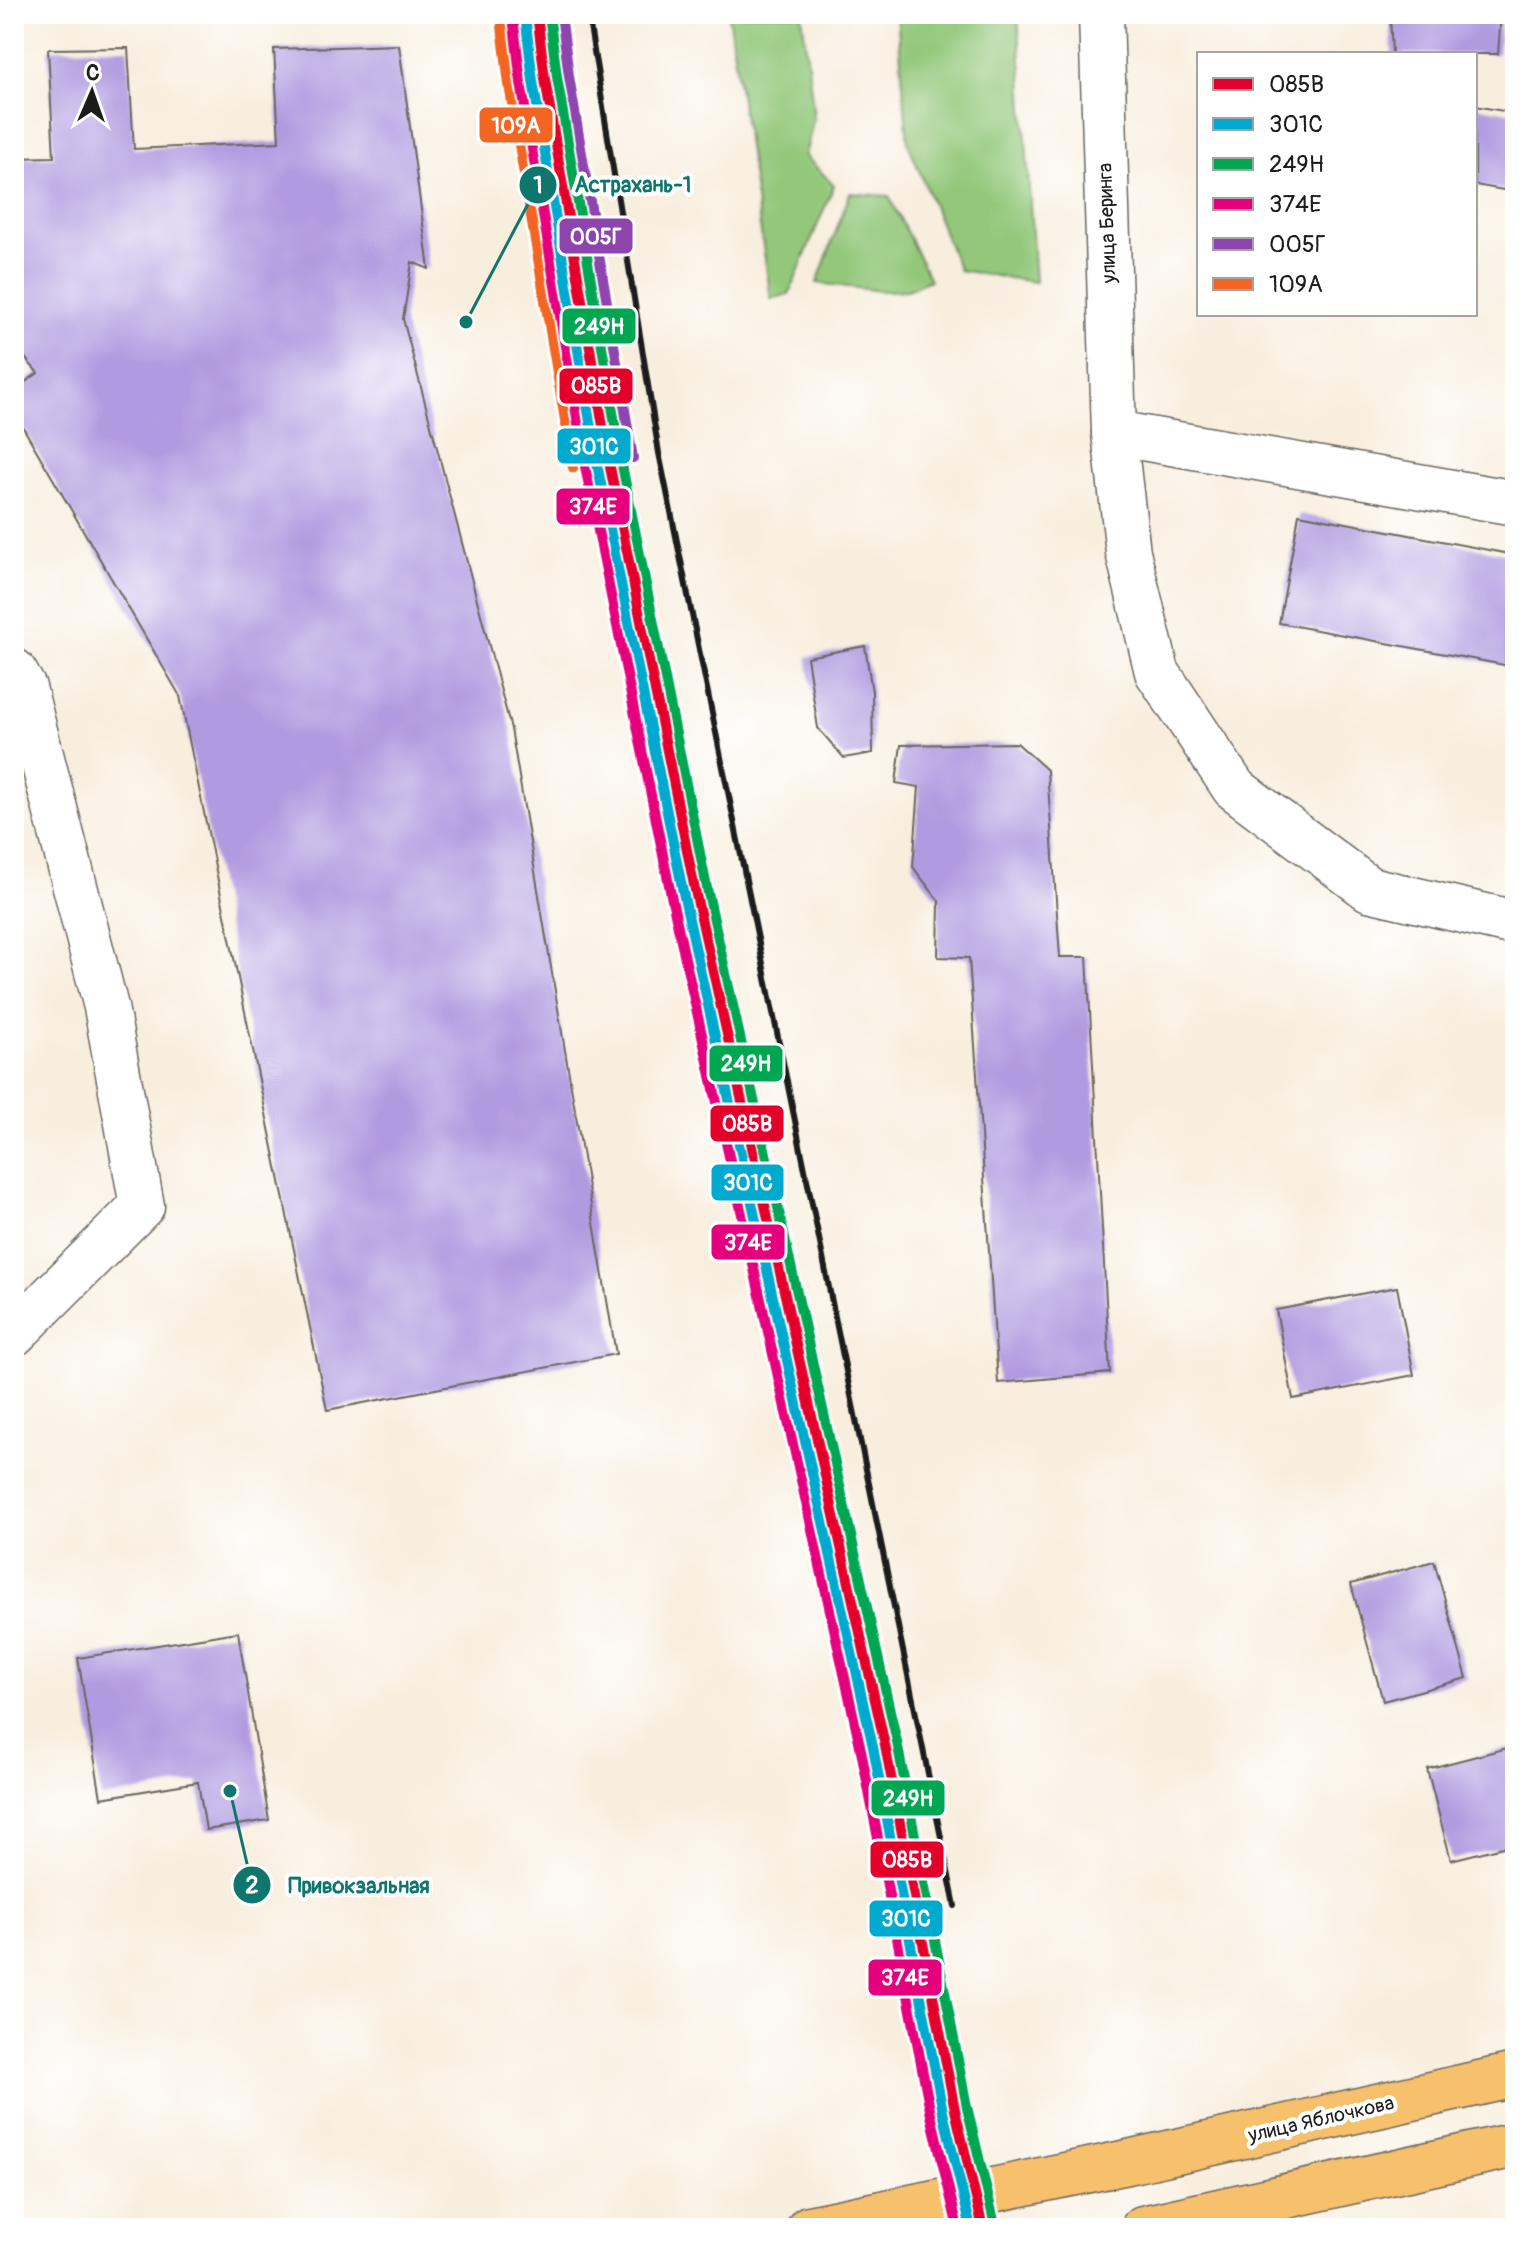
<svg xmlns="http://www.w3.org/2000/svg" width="1529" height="2242" font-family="Pangolin,sans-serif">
	<rect width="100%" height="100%" fill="#fff"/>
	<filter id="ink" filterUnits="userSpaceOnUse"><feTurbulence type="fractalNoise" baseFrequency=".0125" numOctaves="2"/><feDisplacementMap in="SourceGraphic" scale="16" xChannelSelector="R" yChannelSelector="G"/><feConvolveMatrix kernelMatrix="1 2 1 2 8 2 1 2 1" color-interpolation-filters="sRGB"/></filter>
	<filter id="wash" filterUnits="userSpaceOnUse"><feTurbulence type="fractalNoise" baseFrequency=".006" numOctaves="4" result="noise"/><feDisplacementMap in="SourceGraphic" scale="32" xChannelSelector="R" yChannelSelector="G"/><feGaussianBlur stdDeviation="1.8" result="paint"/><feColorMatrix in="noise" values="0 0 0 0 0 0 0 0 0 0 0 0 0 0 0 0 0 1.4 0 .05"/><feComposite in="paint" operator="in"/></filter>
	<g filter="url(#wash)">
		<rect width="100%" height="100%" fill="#f8eede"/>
		<g fill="#93c87a" stroke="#58724b" stroke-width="2">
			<polygon points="728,14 802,14 814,117 805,156 834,185 789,294 771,299"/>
			<polygon points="897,14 1018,14 1035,282 959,270 908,143"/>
			<polygon points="850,193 889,196 930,280 907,290 881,291 817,283"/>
		</g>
		<g id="blocks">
			<g fill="#b19be0">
				<polygon points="1390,14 1501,14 1498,54 1392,54"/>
				<polygon points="399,45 429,269 412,262 403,319 511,729 616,1354 327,1410 180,696 14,412 14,390 38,373 14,345 14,158 54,157 48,49 128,48 134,149 279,142 274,49"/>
				<polygon points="1475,106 1515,113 1515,192 1475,185"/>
				<polygon points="1299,514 1515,555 1515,667 1279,623"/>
				<polygon points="865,646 872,692 873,753 844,758 818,728 807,657"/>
				<polygon points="1017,743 1047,770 1060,957 1087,957 1110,1373 998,1383 969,958 938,957 939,901 913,867 919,787 896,783 901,745"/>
				<polygon points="1397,1287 1414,1375 1293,1399 1276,1310"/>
				<polygon points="1434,1561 1467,1678 1383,1701 1351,1584"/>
				<polygon points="238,1632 269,1820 206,1830 198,1782 101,1798 78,1658"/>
				<polygon points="1515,1746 1515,1844 1451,1860 1427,1769"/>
			</g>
		</g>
	</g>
	<g filter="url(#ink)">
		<use href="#blocks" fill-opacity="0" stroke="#696660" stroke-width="2"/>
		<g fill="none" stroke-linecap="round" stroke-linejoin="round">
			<g stroke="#696660" stroke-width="47">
				<g id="minor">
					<polyline points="1101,14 1114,433 1128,552 1157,672 1234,788 1369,889 1515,923"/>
					<polyline points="1114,433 1515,503"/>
					<polyline points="14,671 24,688 106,1007 142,1206 14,1334"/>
				</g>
			</g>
			<g stroke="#696660" stroke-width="47">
				<g id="major">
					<polyline points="809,2228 1128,2162 1515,2075"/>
					<polyline points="1143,2228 1515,2145"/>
				</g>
			</g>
			<use href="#minor" stroke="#fff" stroke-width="44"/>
			<use href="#major" stroke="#f7c06c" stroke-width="44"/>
			<polyline stroke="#1c1c1c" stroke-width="6" points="588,14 659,453 955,1906"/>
			<g stroke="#fff" stroke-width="16">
				<polyline id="rail-1" points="537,14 545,79 609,462 696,895 885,1745 955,2110 983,2228"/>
			</g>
			<g stroke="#fff" stroke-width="16">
				<polyline id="rail-2" points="525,15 533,81 597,464 684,897 873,1747 943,2112 971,2228"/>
			</g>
			<g stroke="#fff" stroke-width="16">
				<polyline id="rail-3" points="549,14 557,77 621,460 708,893 897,1742 967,2107 995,2225"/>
			</g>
			<g stroke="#fff" stroke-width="16">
				<polyline id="rail-4" points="513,17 521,83 585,466 672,900 861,1750 931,2115 958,2228"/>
			</g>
			<g stroke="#fff" stroke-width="16">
				<polyline id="rail-5" points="561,14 569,76 633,458"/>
			</g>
			<g stroke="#fff" stroke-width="16">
				<polyline id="rail-6" points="501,18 509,85 573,468"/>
			</g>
			<use href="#rail-1" stroke="#e4002b" stroke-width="10"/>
			<use href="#rail-2" stroke="#00a9ce" stroke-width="10"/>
			<use href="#rail-3" stroke="#00a651" stroke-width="10"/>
			<use href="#rail-4" stroke="#e5007d" stroke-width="10"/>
			<use href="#rail-5" stroke="#8e44ad" stroke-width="10"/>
			<use href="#rail-6" stroke="#f26522" stroke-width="10"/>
		</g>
	</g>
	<g text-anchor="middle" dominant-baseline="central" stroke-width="8" stroke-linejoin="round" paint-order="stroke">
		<g font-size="20" fill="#1c1c1c" stroke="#fff">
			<text transform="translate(1107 223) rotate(-92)">улица Беринга</text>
			<text transform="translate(1321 2119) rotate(-13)">улица Яблочкова</text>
		</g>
	</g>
	<path fill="none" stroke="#0f766e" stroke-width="3" d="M466 322L538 185M230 1791L252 1885"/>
	<g fill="#0f766e" stroke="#fff" stroke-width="3">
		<circle cx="466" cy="322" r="8"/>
		<circle cx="230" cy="1791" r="8"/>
		<circle cx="538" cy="185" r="20"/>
		<circle cx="252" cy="1885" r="20"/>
	</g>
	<g font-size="24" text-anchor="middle" font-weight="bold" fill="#fff">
		<text x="538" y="193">1</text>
		<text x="252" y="1893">2</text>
	</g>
	<g font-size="22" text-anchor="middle" font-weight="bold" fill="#0f766e" stroke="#fff" stroke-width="8" stroke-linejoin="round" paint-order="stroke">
		<text x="633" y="192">Астрахань-1</text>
		<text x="359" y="1893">Привокзальная</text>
	</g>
	<g stroke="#fff" stroke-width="3">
		<rect x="478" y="106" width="76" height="38" rx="8" fill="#f26522"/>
		<rect x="558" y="217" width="76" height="38" rx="8" fill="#8e44ad"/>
		<rect x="561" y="307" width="76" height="38" rx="8" fill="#00a651"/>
		<rect x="558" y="367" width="76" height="38" rx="8" fill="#e4002b"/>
		<rect x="556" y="427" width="76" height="38" rx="8" fill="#00a9ce"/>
		<rect x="555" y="487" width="76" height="39" rx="8" fill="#e5007d"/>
		<rect x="708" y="1044" width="76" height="39" rx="8" fill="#00a651"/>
		<rect x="709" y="1104" width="76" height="39" rx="8" fill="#e4002b"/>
		<rect x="710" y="1163" width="75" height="39" rx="8" fill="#00a9ce"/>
		<rect x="710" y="1223" width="76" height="38" rx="8" fill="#e5007d"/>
		<rect x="870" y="1779" width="76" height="38" rx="8" fill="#00a651"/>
		<rect x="869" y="1840" width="76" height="39" rx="8" fill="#e4002b"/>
		<rect x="868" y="1899" width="76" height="39" rx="8" fill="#00a9ce"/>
		<rect x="867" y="1958" width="76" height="39" rx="8" fill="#e5007d"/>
	</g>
	<g font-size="22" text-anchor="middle" font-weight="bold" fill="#fff">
		<text x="516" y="133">109А</text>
		<text x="596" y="244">005Г</text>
		<text x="599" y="334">249Н</text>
		<text x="596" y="393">085В</text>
		<text x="594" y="454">301С</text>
		<text x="593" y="514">374Е</text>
		<text x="746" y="1071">249Н</text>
		<text x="747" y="1131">085В</text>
		<text x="748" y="1190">301С</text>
		<text x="748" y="1250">374Е</text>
		<text x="908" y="1806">249Н</text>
		<text x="907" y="1867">085В</text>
		<text x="906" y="1926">301С</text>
		<text x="905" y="1985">374Е</text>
	</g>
	<rect width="1529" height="2242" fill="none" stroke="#fff" stroke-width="48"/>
	<rect x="1197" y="52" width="280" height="264" fill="#ffffff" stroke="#a4a4a4" stroke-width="2"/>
	<rect x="1213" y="78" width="40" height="12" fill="#e4002b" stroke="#a4a4a4" stroke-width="2"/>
	<text x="1269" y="92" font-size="24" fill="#1c1c1c">085В</text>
	<rect x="1213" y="118" width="40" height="12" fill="#00a9ce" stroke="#a4a4a4" stroke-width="2"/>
	<text x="1269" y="132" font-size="24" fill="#1c1c1c">301С</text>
	<rect x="1213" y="158" width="40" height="12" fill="#00a651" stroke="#a4a4a4" stroke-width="2"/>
	<text x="1269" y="172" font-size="24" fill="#1c1c1c">249Н</text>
	<rect x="1213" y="198" width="40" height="12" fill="#e5007d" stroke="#a4a4a4" stroke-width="2"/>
	<text x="1269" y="212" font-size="24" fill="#1c1c1c">374Е</text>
	<rect x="1213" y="238" width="40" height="12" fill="#8e44ad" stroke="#a4a4a4" stroke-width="2"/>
	<text x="1269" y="252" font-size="24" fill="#1c1c1c">005Г</text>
	<rect x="1213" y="278" width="40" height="12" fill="#f26522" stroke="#a4a4a4" stroke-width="2"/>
	<text x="1269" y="292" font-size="24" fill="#1c1c1c">109А</text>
	<g transform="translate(92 92) rotate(2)" stroke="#ffffff" stroke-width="6" paint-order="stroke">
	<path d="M0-6L14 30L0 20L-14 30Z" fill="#1c1c1c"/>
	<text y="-12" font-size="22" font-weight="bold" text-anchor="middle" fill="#1c1c1c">С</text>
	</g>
</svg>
